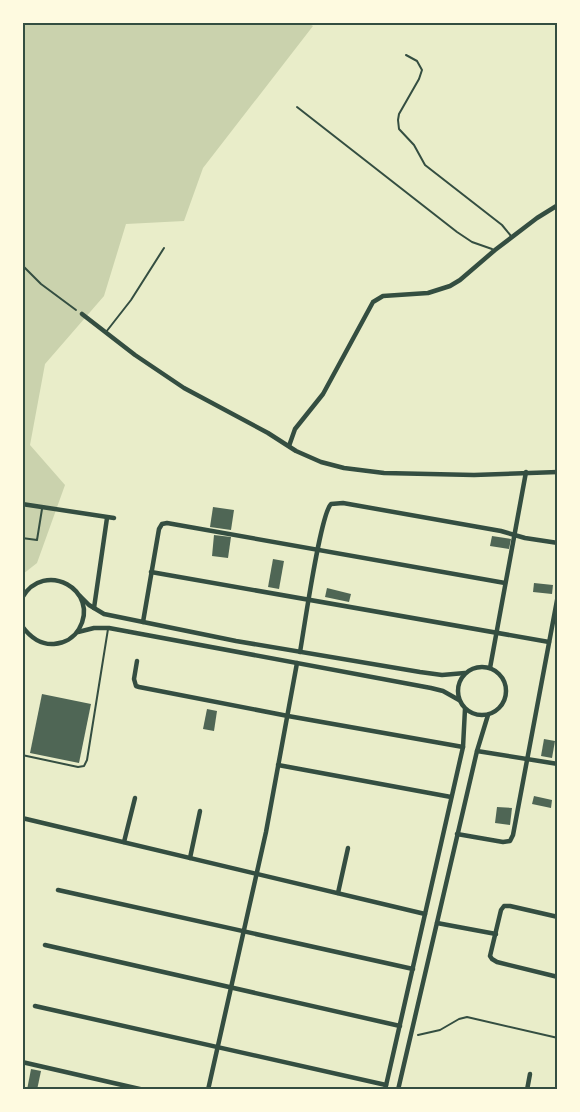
<svg xmlns="http://www.w3.org/2000/svg" width="580" height="1112" font-family="'Roboto Condensed',sans-serif">
	<rect width="100%" height="100%" fill="#e9edc9"/>
	<polygon fill="#cad2ad" points="306,22 313,26 203,168 184,221 126,224 104,296 45,364 30,445 65,485 37,563 23,574 23,23"/>
	<g fill="#4f6655">
		<polygon points="213,507 234,510 231,530 210,527"/>
		<polygon points="214,535 231,537 228,558 212,556"/>
		<polygon points="492,536 511,539 509,549 490,546"/>
		<polygon points="273,559 284,561 279,589 268,587"/>
		<polygon points="534,583 553,585 552,594 533,592"/>
		<polygon points="327,588 351,594 349,602 325,597"/>
		<polygon points="42,694 91,704 79,763 30,753"/>
		<polygon points="207,709 217,711 214,731 203,729"/>
		<polygon points="544,739 555,741 552,758 541,756"/>
		<polygon points="534,796 552,800 551,808 532,804"/>
		<polygon points="497,807 512,808 510,825 495,823"/>
		<polygon points="31,1069 41,1071 37,1090 27,1090"/>
	</g>
	<g fill="none" stroke-linecap="round" stroke-linejoin="round">
		<g stroke="#344e41" stroke-width="2">
			<polyline points="22,265 41,284 76,310"/>
			<polyline points="418,1035 440,1030 459,1019 467,1017 558,1038"/>
		</g>
		<g stroke="#344e41" stroke-width="2">
			<polyline points="406,55 417,61 422,70 419,79 399,114 398,120 399,129 414,145 425,165 502,225 511,236"/>
			<polyline points="297,107 457,232 472,242 492,249"/>
			<polyline points="106,332 131,300 164,248"/>
			<polyline points="22,538 37,540 42,509"/>
			<polyline points="22,755 78,767 84,766 87,760 108,629"/>
		</g>
		<g stroke="#344e41" stroke-width="4.5">
			<polyline points="82,314 135,355 184,388 268,433 296,451 321,462 344,468 384,473 474,475 558,472"/>
			<polyline points="289,446 295,429 323,394 373,302 383,296 428,293 450,286 460,280 495,250 537,218 558,205"/>
			<polyline points="22,504 114,518"/>
			<polyline points="151,572 549,642"/>
			<polyline points="80,596 89,605 104,614 236,641 420,672 442,675 465,673"/>
			<path d="M 22,598 C 44,559 101,590 79,629 C 74,638 64,643 54,644 C 40,645 30,637 22,626"/>
			<polyline points="94,608 107,518"/>
			<polyline points="143,622 159,529 162,524 167,523 505,583"/>
			<polyline points="78,632 94,628 109,628 431,688 443,691 459,700"/>
			<path d="M 300,652 C 304,630 320,515 331,504 L 343,503 L 501,531 L 525,538 L 558,543"/>
			<polyline points="137,661 134,679 136,686 139,687 288,716 463,747"/>
			<circle cx="482" cy="691" r="24"/>
			<polyline points="490,668 526,472"/>
			<polyline points="477,751 558,764"/>
			<polyline points="278,765 451,797"/>
			<polyline points="22,818 425,914"/>
			<polyline points="457,834 503,842 510,841 513,835 558,595"/>
			<polyline points="124,842 135,798"/>
			<polyline points="190,858 200,811"/>
			<polyline points="58,890 413,969"/>
			<polyline points="338,893 348,848"/>
			<polyline points="558,917 510,906 504,906 501,910 490,956 492,959 497,962 558,977"/>
			<polyline points="437,923 496,934"/>
			<polyline points="45,945 400,1026"/>
			<polyline points="35,1006 386,1085"/>
			<polyline points="22,1062 144,1090"/>
			<polyline points="208,1090 266,832 297,663"/>
			<polyline points="385,1090 463,747 465,709"/>
			<polyline points="398,1090 477,751 488,715"/>
			<polyline points="527,1090 530,1074"/>
		</g>
	</g>
	<rect width="580" height="1112" fill="none" stroke="#fefae0" stroke-width="48"/>
	<rect x="24" y="24" width="532" height="1064" fill="none" stroke="#344e41" stroke-width="2"/>
</svg>
